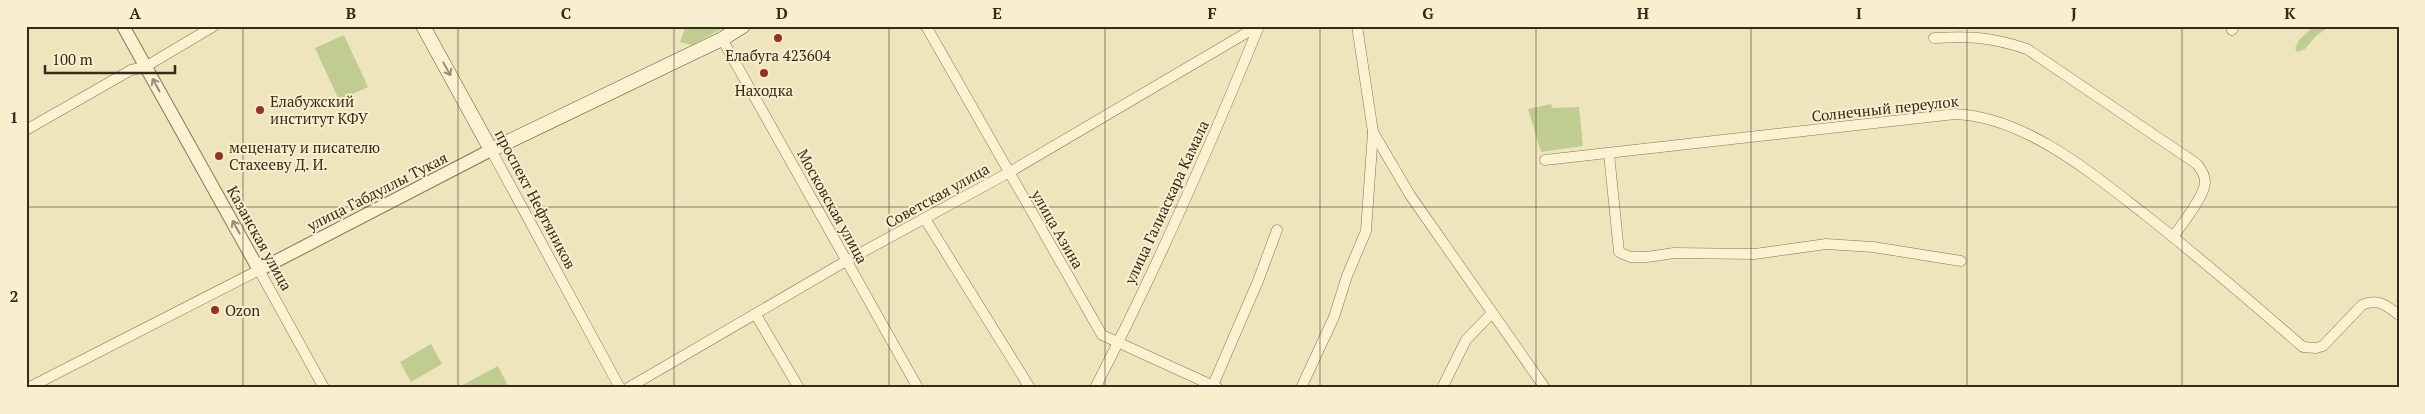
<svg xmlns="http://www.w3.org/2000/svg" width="2425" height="414" font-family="'PT Serif',serif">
	<rect width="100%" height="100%" fill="#efe5bd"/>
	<g fill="#c0cd91">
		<polygon points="686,26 727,26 692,45 680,42"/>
		<polygon points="2314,26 2330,26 2316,36 2305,49 2297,52 2295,48 2299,40"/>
		<polygon points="344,35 368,87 339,100 315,48"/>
		<polygon points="1551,104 1552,108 1579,107 1583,146 1541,152 1528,109"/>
		<polygon points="431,344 442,364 411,382 400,362"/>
		<polygon points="498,366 509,388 457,388"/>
	</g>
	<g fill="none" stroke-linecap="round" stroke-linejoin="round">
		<g stroke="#887555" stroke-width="11">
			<g id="minor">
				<polyline points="926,26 1102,335 1218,388"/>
				<polyline points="2232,30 2234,26"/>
				<path d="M 1934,38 C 1971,36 1991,37 2027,49 L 2197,164 C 2201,169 2205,175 2205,182 C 2205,196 2182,224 2173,237"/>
				<polyline points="722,39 918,388"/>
				<polyline points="26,130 131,70 145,67 214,26"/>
				<polyline points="1373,132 1410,195 1545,388"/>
				<polyline points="491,150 620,388"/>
				<polyline points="1609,154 1619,252 1630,257 1647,257 1674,253 1755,254 1826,244 1873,247 1961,261"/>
				<path d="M 1545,160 L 1955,114 C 2025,117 2090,172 2143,213 C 2198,256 2250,301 2303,347 L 2316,348 L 2323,346 L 2362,305 C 2378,298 2386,305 2399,315"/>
				<polyline points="925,219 1030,388"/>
				<polyline points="756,315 799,388"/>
				<polyline points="1213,385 1258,281 1277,230"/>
				<polyline points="28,388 259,270 324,388"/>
				<polyline points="628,388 846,261 1008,173 1258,26"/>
				<path d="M 1095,388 C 1156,270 1209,149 1259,26"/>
				<polyline points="1301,388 1334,317 1347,276 1366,231 1373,132 1357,26"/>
				<polyline points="1442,388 1466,340 1491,314"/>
			</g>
		</g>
		<g stroke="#887555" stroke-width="14">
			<polyline id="tertiary" points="123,26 259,270 491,150"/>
		</g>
		<g stroke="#695639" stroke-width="15">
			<polyline id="secondary" points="423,26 491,150 722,39 743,26"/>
		</g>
		<use href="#minor" stroke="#faf2d0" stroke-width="10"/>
		<use href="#tertiary" stroke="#faf2d0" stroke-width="12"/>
		<use href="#secondary" stroke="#faf2d0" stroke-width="14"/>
	</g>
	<defs><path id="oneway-shaft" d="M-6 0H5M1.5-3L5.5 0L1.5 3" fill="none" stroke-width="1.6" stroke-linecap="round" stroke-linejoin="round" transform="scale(1.25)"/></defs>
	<g stroke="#988e76">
		<use href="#oneway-shaft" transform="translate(447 69) rotate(61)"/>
		<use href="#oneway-shaft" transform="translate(156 85) rotate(-119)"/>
		<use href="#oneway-shaft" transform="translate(236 227) rotate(-119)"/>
	</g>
	<path fill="none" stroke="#362b1b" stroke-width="1" stroke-opacity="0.55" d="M 243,26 L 243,388M 458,26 L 458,388M 674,26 L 674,388M 889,26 L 889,388M 1105,26 L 1105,388M 1320,26 L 1320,388M 1536,26 L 1536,388M 1751,26 L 1751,388M 1967,26 L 1967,388M 2182,26 L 2182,388M 26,207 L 2399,207"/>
	<g fill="#992e23" stroke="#f7efcd" stroke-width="2">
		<circle cx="778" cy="38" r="5"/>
		<circle cx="764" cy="73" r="5"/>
		<circle cx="260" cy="110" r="5"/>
		<circle cx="219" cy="156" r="5"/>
		<circle cx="215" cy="310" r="5"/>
	</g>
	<g text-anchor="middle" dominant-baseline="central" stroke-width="4" stroke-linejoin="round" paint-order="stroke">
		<g font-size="15" fill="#362b1b" stroke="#f7efcd" text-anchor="start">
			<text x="778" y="55" text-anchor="middle">Елабуга 423604</text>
			<text x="764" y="90" text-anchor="middle">Находка</text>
			<text x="270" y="101">Елабужский<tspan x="270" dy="17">институт КФУ</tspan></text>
			<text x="229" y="147">меценату и писателю<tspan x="229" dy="17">Стахееву Д. И.</tspan></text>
			<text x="225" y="310">Ozon</text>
		</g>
		<g font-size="15" fill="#362b1b" stroke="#f7efcd">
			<text transform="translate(1885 108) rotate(-6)">Солнечный переулок</text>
			<text transform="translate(377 191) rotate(-27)">улица Габдуллы Тукая</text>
			<text transform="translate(937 195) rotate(-29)">Советская улица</text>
			<text transform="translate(536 199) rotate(62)">проспект Нефтяников</text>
			<text transform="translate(1166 202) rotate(-65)">улица Галиаскара Камала</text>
			<text transform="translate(833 206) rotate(61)">Московская улица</text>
			<text transform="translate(1058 229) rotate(60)">улица Азина</text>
			<text transform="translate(260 238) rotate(61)">Казанская улица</text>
		</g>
	</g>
	<rect width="2425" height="414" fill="none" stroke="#f7efcd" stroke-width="55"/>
	<path d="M45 65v8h130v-8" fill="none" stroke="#362b1b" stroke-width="2.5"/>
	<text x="52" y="65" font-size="15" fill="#362b1b" stroke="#f7efcd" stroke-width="4" paint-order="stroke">100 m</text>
	<rect x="28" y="28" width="2370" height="358" fill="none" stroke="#362b1b" stroke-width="2"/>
	<g font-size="16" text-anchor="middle" font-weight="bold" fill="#362b1b">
		<text x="135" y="19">A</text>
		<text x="351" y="19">B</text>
		<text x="566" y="19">C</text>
		<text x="782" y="19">D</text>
		<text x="997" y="19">E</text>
		<text x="1212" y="19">F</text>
		<text x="1428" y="19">G</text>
		<text x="1643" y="19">H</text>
		<text x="1859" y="19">I</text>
		<text x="2074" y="19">J</text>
		<text x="2290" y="19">K</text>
		<text x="14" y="123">1</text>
		<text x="14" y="302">2</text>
	</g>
</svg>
